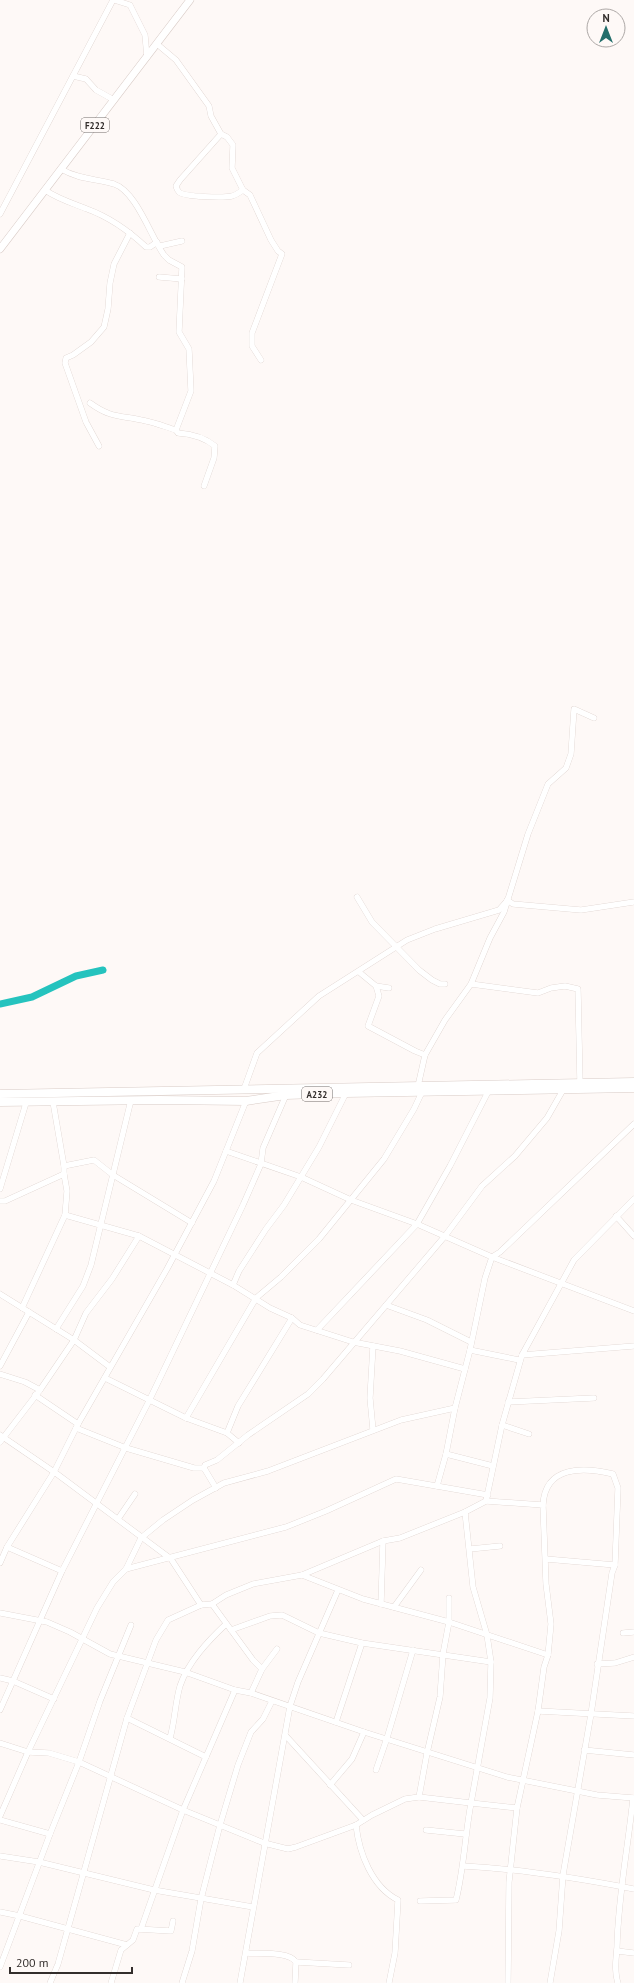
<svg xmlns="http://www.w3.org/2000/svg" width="634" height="1983" font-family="'PT Sans',sans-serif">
	<rect width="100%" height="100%" fill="#fef9f7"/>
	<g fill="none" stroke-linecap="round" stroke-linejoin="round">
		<polyline stroke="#25c3be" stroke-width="7" points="0,1004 32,997 76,976 103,970"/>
		<g stroke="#d9ccc7" stroke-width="6">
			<g id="minor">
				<polyline points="114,0 130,5 145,35 147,57"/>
				<polyline points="157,44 176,60 209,106 211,116 221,134 227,137 233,145 232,168 243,190 250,195 271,240 278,251 282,254 252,333 252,346 261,360"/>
				<polyline points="73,76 86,79 96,90 114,100"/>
				<path d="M 221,134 L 180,180 L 176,186 C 177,189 177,190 179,192 C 184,197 224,198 232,196 C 236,195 240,192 243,190"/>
				<path d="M 61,169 C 78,179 96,179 114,184 C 136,191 151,237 164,255 L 169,260 L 182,267 L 179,332 L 189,349 L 191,391 L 176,430 L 178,433 C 192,434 204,437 215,446 L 214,458 L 204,486"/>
				<path d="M 45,190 C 58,199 72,203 87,209 C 109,217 129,231 146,247 L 150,247 L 157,242"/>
				<polyline points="0,214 113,0"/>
				<polyline points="160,246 182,241"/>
				<polyline points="159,277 182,279"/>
				<path d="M 90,403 C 112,419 121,415 146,421 C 156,423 166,427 176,430"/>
				<polyline points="99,446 86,422 65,363 66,358 73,355 91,342 104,327 108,309 110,283 114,264 130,233"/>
				<polyline points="357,897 372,922 419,970 432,980 440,984 445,984"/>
				<polyline points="507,900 513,904 581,910 634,902"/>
				<polyline points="359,972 376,986 389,988"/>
				<polyline points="471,984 538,993 551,988 565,986 578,989 580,1083"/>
				<polyline points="376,986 379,996 368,1026 415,1051 425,1055"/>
				<polyline points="418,1086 425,1055 445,1020 471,984 490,938 504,912 528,834 548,784 566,768 571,754 574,709 594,718"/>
				<polyline points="244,1089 257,1053 319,996 407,940 435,929 499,910 506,902"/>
				<polyline points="226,1151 301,1177 351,1200 417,1224 492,1257 634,1311"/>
				<polyline points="64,1166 94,1160 113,1175 192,1223"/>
				<polyline points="0,1189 26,1103"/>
				<polyline points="0,1201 5,1201 64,1174"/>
				<polyline points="65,1215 139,1236 233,1285 270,1308 292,1318 300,1325 353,1342 400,1351 465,1369"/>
				<polyline points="616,1216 634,1236"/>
				<polyline points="233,1285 239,1271 266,1229 284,1205 319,1147 346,1093"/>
				<polyline points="0,1294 74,1340 110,1367"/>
				<polyline points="386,1305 427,1320 471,1342"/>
				<polyline points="22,1308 65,1215 67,1191 64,1174 64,1166 53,1102"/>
				<polyline points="56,1329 83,1286 91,1265 131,1100"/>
				<polyline points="317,1330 417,1224 450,1166 489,1090"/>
				<polyline points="470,1350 519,1360"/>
				<polyline points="522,1355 634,1346"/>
				<polyline points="0,1366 29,1312"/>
				<polyline points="0,1374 25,1382 40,1390"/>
				<polyline points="105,1378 186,1418 227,1433 239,1443"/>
				<polyline points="35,1395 78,1424"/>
				<polyline points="508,1402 594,1398"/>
				<polyline points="186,1418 256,1298 281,1277 319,1239 384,1159 414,1109 422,1092"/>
				<polyline points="502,1425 529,1434"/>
				<polyline points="76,1428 126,1448 194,1468 204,1468 205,1465 217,1460 248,1435 308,1394 323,1379 445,1236 482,1186 515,1156 547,1118 563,1090"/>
				<polyline points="373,1430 370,1398 373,1346"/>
				<polyline points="227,1433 238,1406 292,1318"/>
				<polyline points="0,1435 57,1474 171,1559 201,1605"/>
				<polyline points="0,1442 40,1390 74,1340 86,1313 112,1279 139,1236"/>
				<polyline points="446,1454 493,1466"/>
				<polyline points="204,1468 216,1488"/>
				<polyline points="437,1486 446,1454 455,1408 470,1350 485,1278 492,1257 500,1252 634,1124"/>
				<polyline points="486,1501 543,1505 546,1584 551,1624 548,1655 544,1667 538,1711 517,1808 509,1882 508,1983"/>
				<path d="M 543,1505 C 545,1465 584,1467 613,1474 L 618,1488 L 615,1565"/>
				<polyline points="118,1519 135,1494"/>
				<polyline points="7,1547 62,1571"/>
				<polyline points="470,1549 500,1546"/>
				<polyline points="546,1559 615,1565 612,1573 591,1714 563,1875 559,1931 550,1983"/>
				<polyline points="0,1563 7,1547 54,1472 78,1424 167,1269 214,1181 246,1101"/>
				<polyline points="126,1569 286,1527 326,1511 396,1479 488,1495"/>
				<polyline points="302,1575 363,1599 449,1622 548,1655"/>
				<polyline points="212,1604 253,1660 262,1669 251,1693"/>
				<polyline points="381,1604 383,1541"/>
				<polyline points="394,1607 421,1570"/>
				<polyline points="0,1613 47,1622 70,1632 110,1654 185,1672 235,1690 251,1693 364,1732 507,1777 597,1795 634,1798"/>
				<polyline points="231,1630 270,1616 282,1615 319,1633 362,1643 491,1662"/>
				<polyline points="623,1633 634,1632"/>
				<polyline points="597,1664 615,1663 634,1657"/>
				<polyline points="262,1669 277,1649"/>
				<polyline points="0,1678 13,1681 54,1699"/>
				<polyline points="0,1710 62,1571 149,1401 243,1205 261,1164 263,1148 286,1095"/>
				<polyline points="538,1711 634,1716"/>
				<polyline points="127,1718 206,1757"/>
				<polyline points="336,1722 362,1643"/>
				<polyline points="286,1736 363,1820"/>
				<path d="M 170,1738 C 175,1721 175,1703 180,1686 C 188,1662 208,1641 226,1624"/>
				<polyline points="0,1743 28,1752 49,1753 79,1762 183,1810 264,1843 288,1849 296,1847 356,1825 372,1815 405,1799 419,1797 427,1753 440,1697 443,1654 449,1622 449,1598"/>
				<polyline points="584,1750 634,1755"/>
				<polyline points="376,1770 387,1738 413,1650"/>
				<polyline points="330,1785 352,1759 364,1732"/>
				<polyline points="419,1797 471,1803 490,1698 491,1662 487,1635 473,1587 465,1512"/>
				<polyline points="0,1816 28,1752 97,1608 113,1582 126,1569 141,1538 163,1520 193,1500 224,1483 268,1471 401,1420 455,1408"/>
				<polyline points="0,1820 50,1834"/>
				<path d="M 356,1825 C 359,1853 372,1887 398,1900 L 395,1953 L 389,1983"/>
				<polyline points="426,1830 465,1834"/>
				<polyline points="0,1856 39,1862 154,1890 253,1907"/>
				<path d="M 463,1866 C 521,1869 577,1878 634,1889"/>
				<path d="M 420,1901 L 456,1900 C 464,1868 465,1835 471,1803 L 517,1808"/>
				<polyline points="0,1912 20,1916 127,1945"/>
				<polyline points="141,1929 183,1810 235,1690"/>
				<polyline points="617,1951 634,1953"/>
				<path d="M 246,1953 C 258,1954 289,1951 296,1962 L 295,1983"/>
				<polyline points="296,1962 349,1965"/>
				<polyline points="0,1967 50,1834 79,1762 100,1701 131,1625"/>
				<polyline points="50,1983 58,1964 127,1718 156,1640 168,1620 201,1605 212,1604 226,1595 253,1584 302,1575 383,1541 400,1538 465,1512 486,1501 502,1425 522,1355 574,1260 634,1199"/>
				<polyline points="111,1983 121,1950 133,1940 137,1929 171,1931 173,1921"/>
				<polyline points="182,1983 192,1951 201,1899 220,1825 238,1765 251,1732 263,1719 272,1701"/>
				<polyline points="240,1983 290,1706 298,1682 338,1590"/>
				<path d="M 618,1983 C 614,1972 616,1959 617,1947 C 618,1897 628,1848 633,1798"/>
			</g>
		</g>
		<g stroke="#d9ccc7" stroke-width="8">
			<polyline id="major" points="0,249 190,0"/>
		</g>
		<g stroke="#d9ccc7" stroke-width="9">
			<g id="highway">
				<polyline points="0,1094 634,1082"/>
				<polyline points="0,1102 159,1100 246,1101 286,1095 346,1093 634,1088"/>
			</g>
		</g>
		<use href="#minor" stroke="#fff" stroke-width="5.5"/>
		<use href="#major" stroke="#fff" stroke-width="7"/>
		<use href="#highway" stroke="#fff" stroke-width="8"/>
	</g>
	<g text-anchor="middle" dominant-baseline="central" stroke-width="3" stroke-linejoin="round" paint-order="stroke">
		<g fill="#fef9f7" stroke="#706b69" stroke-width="1">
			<rect x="81" y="118" width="28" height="14" rx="3"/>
			<rect x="302" y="1087" width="30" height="14" rx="3"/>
		</g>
		<g font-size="9" font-weight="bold" fill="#332e2c">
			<text x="95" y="125">F222</text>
			<text x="317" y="1094">A232</text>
		</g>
	</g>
	<g transform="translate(606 28)"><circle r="19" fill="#fef9f7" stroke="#ada8a6"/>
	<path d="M0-3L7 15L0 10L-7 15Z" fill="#236e6b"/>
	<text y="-6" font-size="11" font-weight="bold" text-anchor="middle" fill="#332e2c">N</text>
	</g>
	<path d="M10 1967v6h122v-6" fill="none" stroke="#332e2c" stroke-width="2"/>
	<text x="16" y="1967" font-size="12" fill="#332e2c" stroke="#fef9f7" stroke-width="3" paint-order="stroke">200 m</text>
</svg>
